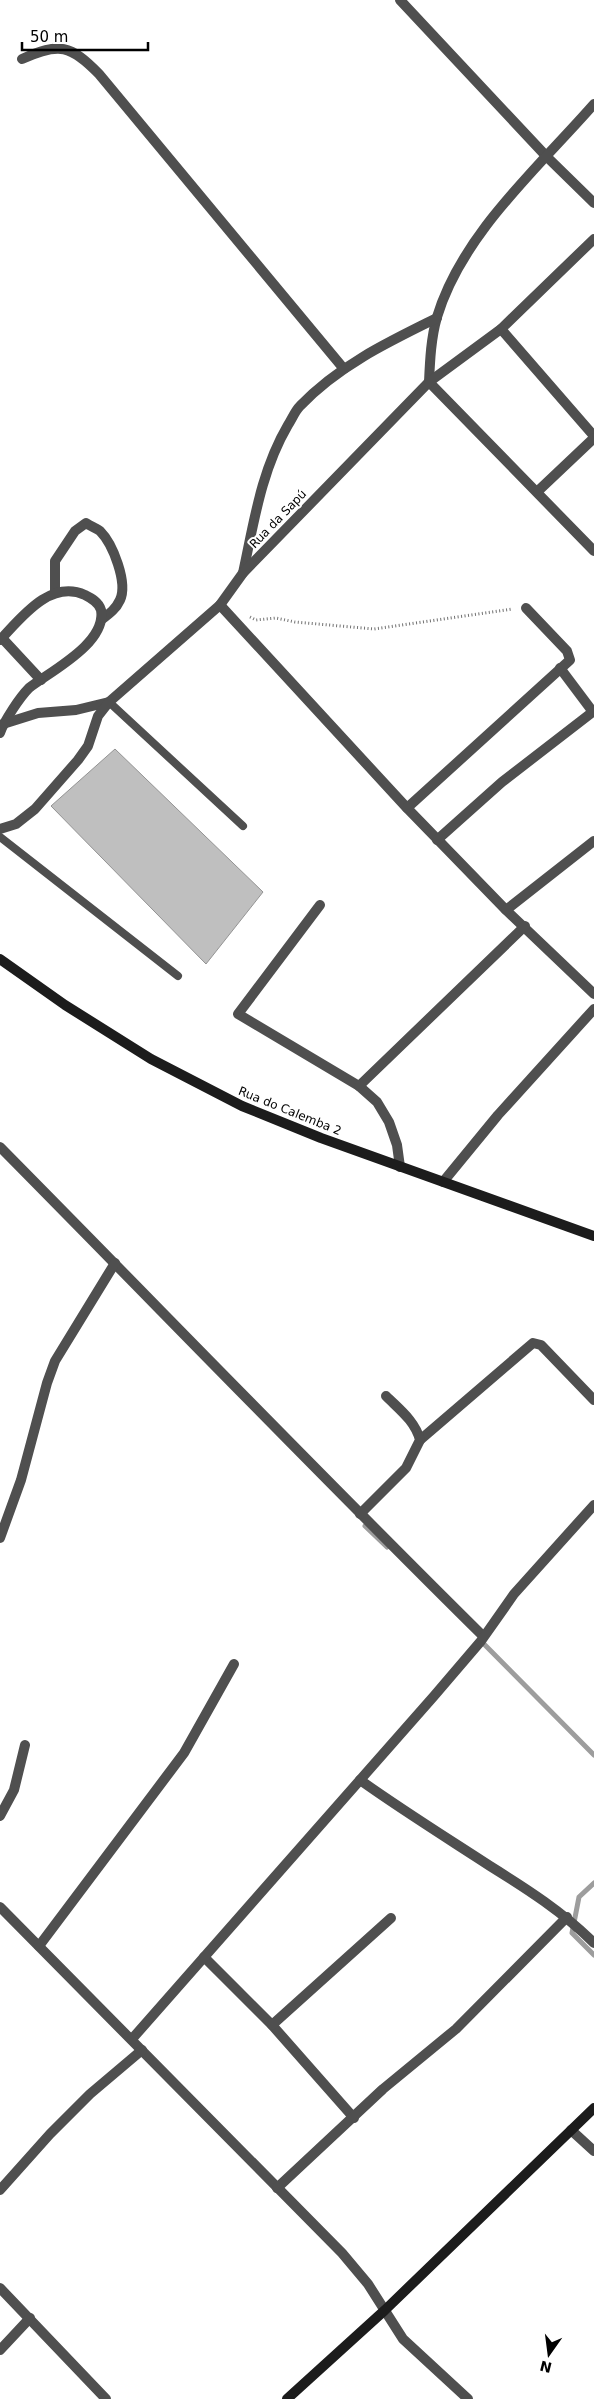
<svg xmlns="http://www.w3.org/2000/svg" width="594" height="2399" font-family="'DejaVu Sans',sans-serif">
	<rect width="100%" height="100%" fill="#fff"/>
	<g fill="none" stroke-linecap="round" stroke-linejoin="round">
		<g stroke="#9d9d9d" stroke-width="5">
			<polyline points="365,1526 387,1547"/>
			<polyline points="480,1640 594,1755"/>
			<polyline points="594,1883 579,1897 572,1933 594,1955"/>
		</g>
	</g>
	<polygon fill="#bfbfbf" stroke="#939393" points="115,749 263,892 206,964 51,806"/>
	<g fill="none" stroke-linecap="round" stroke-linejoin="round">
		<polyline stroke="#717171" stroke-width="3" stroke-dasharray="1 2.5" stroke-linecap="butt" points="250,617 256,620 276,618 295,622 374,629 513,609"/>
		<g stroke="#4f4f4f" stroke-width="8">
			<polyline points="109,702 243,826"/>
			<polyline points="0,837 178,976"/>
		</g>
		<g stroke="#4f4f4f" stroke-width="10">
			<polyline points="400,0 547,157 594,203"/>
			<path d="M 22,59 C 59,42 71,45 99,74 L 344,369"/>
			<path d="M 594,104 C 538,168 462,234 437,317 C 431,338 430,360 429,382 L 594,551"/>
			<polyline points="501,329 594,436"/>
			<polyline points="538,491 594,438"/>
			<path d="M 243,573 C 254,522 261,471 288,425 C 292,419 295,411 300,406 C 338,366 388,342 437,318"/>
			<path d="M 55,593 L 55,561 L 75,531 L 86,523 C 90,526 96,528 100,531 C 113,544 128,583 120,600 C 116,609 109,614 101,620"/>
			<polyline points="220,605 407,808 506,910 594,994"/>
			<polyline points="2,638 41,680"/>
			<path d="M 0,640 C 21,618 50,579 85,595 C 91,598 99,602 101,610 C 107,643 51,671 29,688 C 20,697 4,721 0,733"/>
			<polyline points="560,668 593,712"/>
			<polyline points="3,724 38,713 76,710 109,702"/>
			<polyline points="407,808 570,660 567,651 526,608"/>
			<polyline points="0,829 16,824 35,809 78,760 88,746 98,716 109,702 220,605 243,573 429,382 501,329 594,239"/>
			<polyline points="437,840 502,782 594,711"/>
			<polyline points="320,905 238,1014 359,1086 377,1102 389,1122 397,1145 400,1167"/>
			<polyline points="506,910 594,841"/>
			<polyline points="359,1086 525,926"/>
			<path d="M 0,1147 C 161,1310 320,1475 483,1636"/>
			<polyline points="443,1182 498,1115 594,1009"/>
			<polyline points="420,1440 533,1343 541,1345 594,1400"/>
			<path d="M 360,1514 L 406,1468 L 420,1440 C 415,1421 400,1410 386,1396"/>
			<polyline points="0,1538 21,1480 47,1383 55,1361 115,1263"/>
			<path d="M 360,1780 C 402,1810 447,1838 490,1866 C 527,1889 563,1912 594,1943"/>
			<polyline points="0,1816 14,1790 25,1745"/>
			<polyline points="0,1907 342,2253 368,2284 403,2339 468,2399"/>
			<polyline points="39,1946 184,1753 234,1664"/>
			<polyline points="204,1957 272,2025 354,2118"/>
			<polyline points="272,2025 391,1918"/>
			<polyline points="132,2039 434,1696 481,1641 514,1594 594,1505"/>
			<polyline points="571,2130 594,2151"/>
			<polyline points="277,2188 383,2089 456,2029 567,1917"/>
			<polyline points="0,2190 50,2134 90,2094 142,2050"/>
			<polyline points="0,2288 106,2399"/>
			<polyline points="0,2350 30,2318"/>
		</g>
		<g stroke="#1c1c1c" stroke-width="10">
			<polyline points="0,959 65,1005 151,1059 242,1106 321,1138 594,1236"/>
			<polyline points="287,2399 385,2310 594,2108"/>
		</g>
	</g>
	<g text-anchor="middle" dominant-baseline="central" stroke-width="4" stroke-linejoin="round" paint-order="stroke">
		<g font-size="12" fill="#000" stroke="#fff">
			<text transform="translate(278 519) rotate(-46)">Rua da Sapú</text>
			<text transform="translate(290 1111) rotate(22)">Rua do Calemba 2</text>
		</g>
	</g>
	<g transform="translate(549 2354) rotate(194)" stroke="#ffffff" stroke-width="4" paint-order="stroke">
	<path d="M0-4L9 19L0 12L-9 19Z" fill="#000000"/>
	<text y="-8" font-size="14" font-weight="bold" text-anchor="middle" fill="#000000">N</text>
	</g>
	<path d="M22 42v8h126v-8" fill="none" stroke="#000000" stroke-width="2.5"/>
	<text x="30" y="42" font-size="15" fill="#000000" stroke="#ffffff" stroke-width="4" paint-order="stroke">50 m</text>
</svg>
